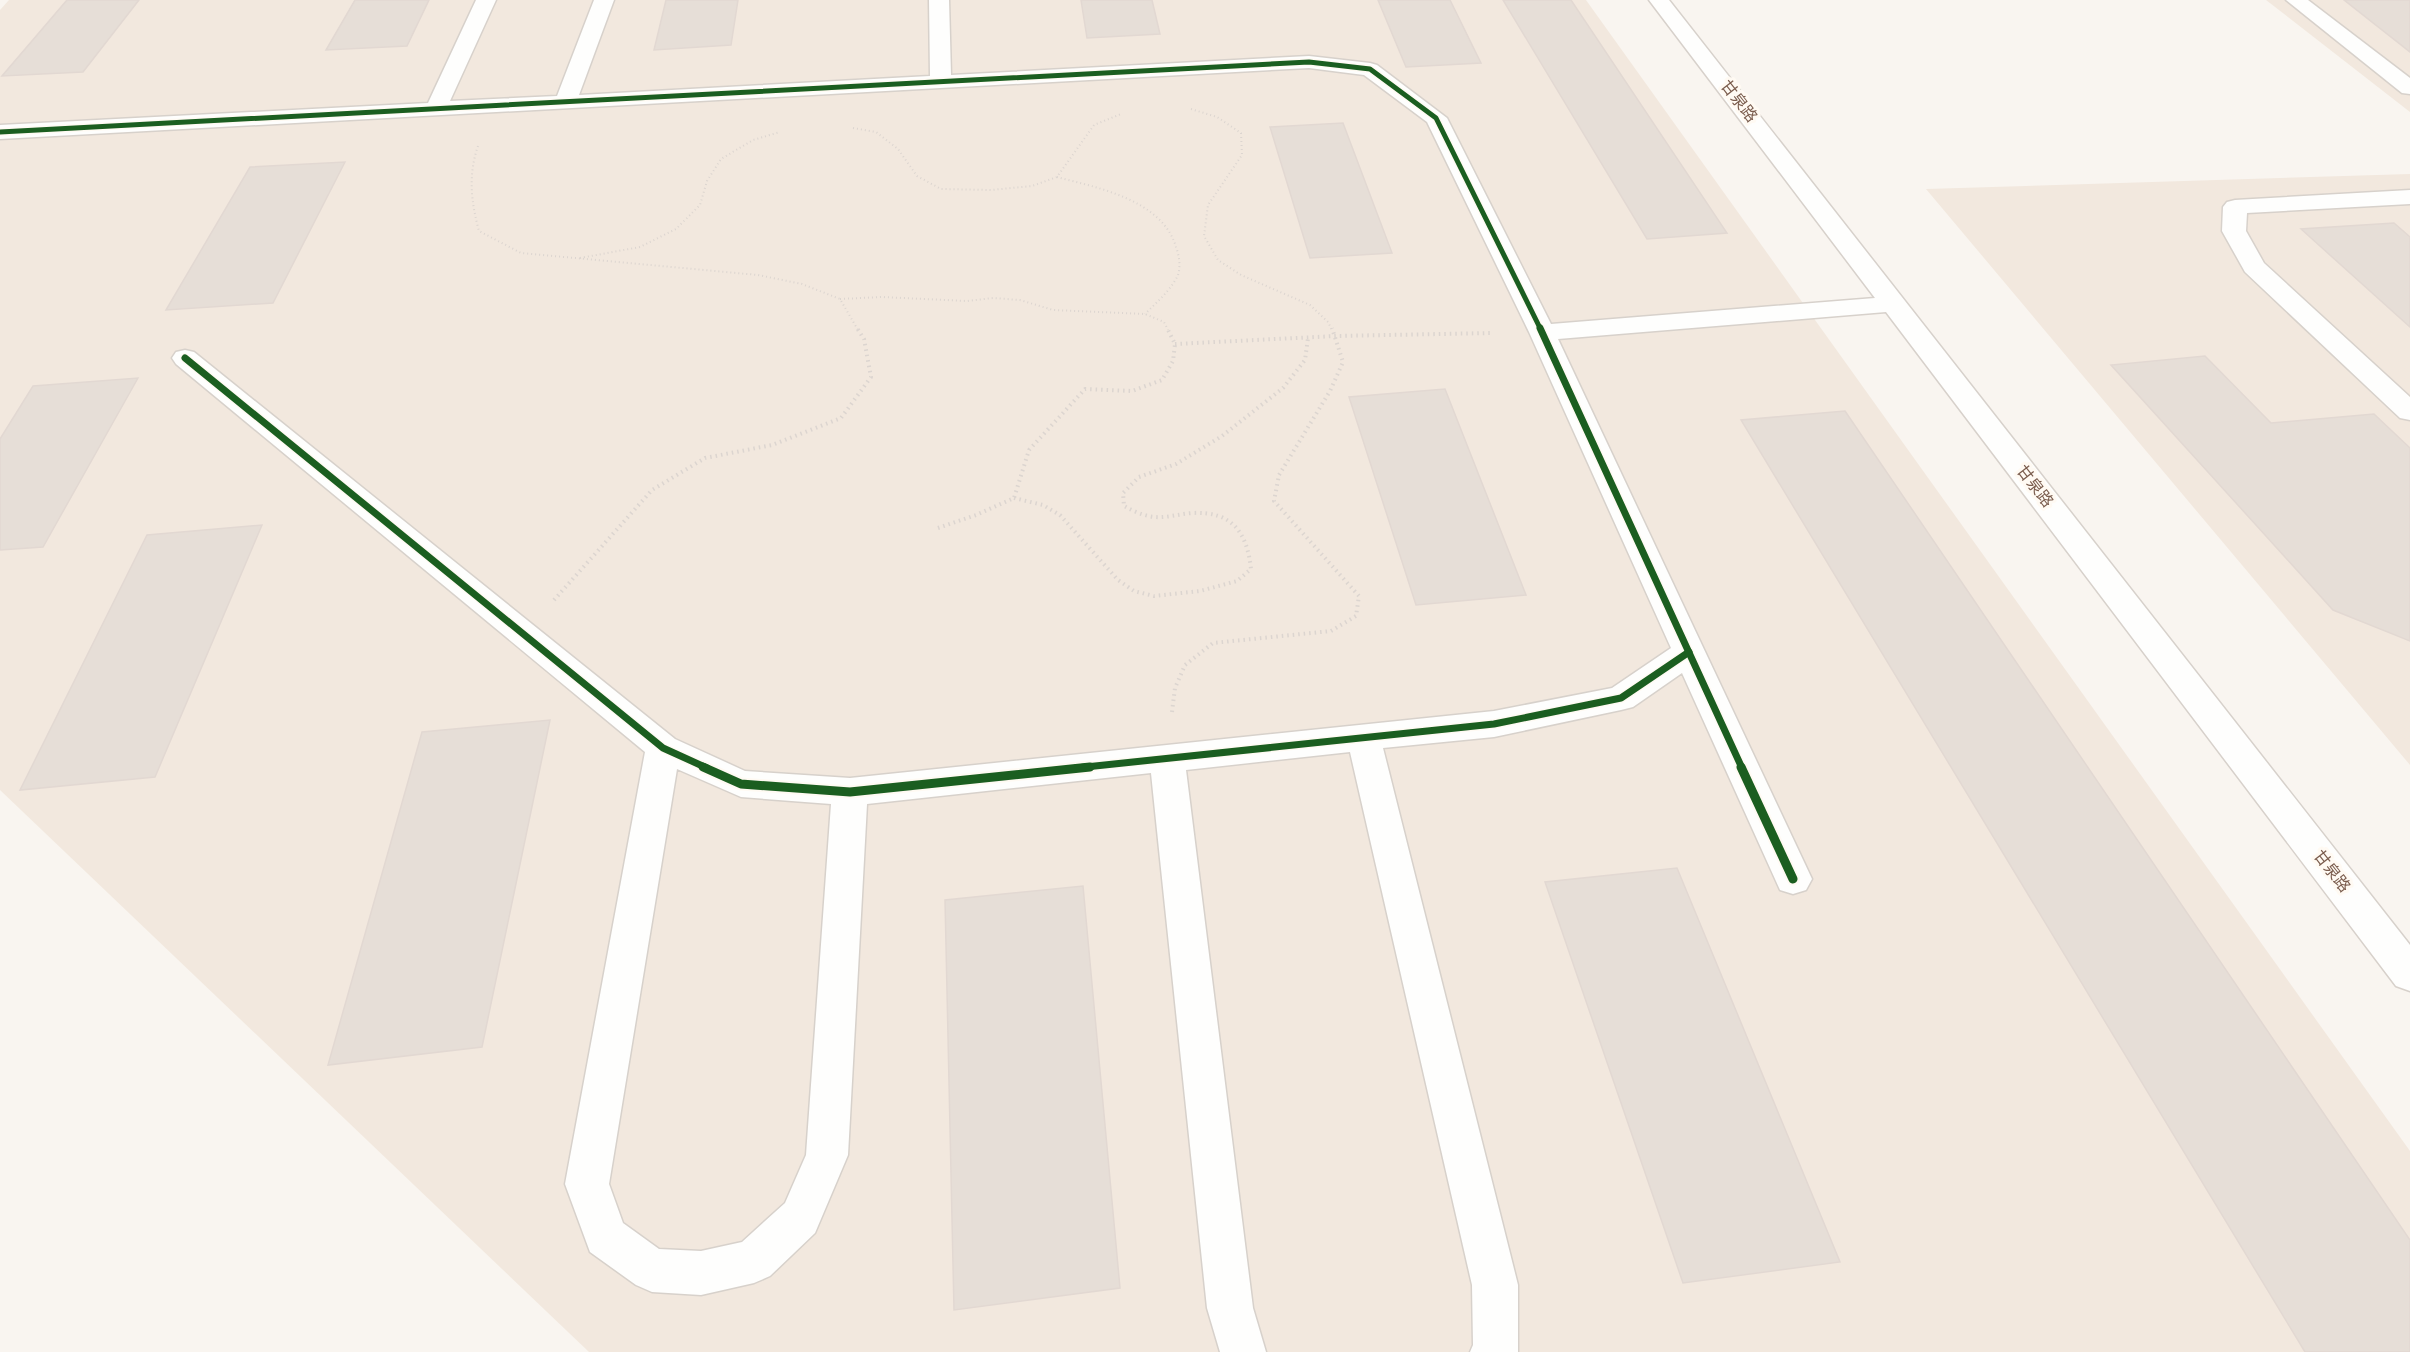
<svg xmlns="http://www.w3.org/2000/svg" width="2410" height="1352" font-family="Overpass,'Noto Sans SC',sans-serif">
	<rect width="100%" height="100%" fill="#f9f5f0"/>
	<g fill="#f2e8de">
		<polygon points="9,0 1586,0 2410,1151 2410,1352 589,1352 0,790 0,10"/>
		<polygon points="2266,0 2410,0 2410,112"/>
		<polygon points="2410,174 2410,765 1926,189"/>
	</g>
	<g fill="#e6ded7" stroke="#e2d8d2" stroke-width="1.5">
		<polygon points="67,0 139,0 83,72 2,76"/>
		<polygon points="355,0 429,0 407,46 326,50"/>
		<polygon points="666,0 738,0 731,45 654,50"/>
		<polygon points="1081,0 1152,0 1160,34 1087,38"/>
		<polygon points="1378,0 1450,0 1481,63 1406,67"/>
		<polygon points="1503,0 1571,0 1727,233 1647,239"/>
		<polygon points="2344,0 2410,0 2410,52"/>
		<polygon points="1343,123 1392,253 1310,258 1270,127"/>
		<polygon points="345,162 273,303 166,310 250,167"/>
		<polygon points="2394,223 2410,237 2410,327 2301,229"/>
		<polygon points="2205,356 2271,423 2374,414 2410,448 2410,641 2333,610 2111,365"/>
		<polygon points="138,378 43,547 0,550 0,439 33,386"/>
		<polygon points="1445,389 1526,595 1416,605 1349,397"/>
		<polygon points="1845,411 2410,1240 2410,1352 2305,1352 1741,420"/>
		<polygon points="262,525 155,777 20,790 147,535"/>
		<polygon points="550,720 482,1047 328,1065 422,732"/>
		<polygon points="1677,868 1840,1262 1683,1283 1545,882"/>
		<polygon points="1083,886 1120,1288 954,1310 945,900"/>
	</g>
	<g fill="none" stroke-linecap="round" stroke-linejoin="round">
		<g stroke="#d7d1cb" stroke-width="3">
			<g id="street">
				<path d="M 476,0 L 496,0 L 450,101 L 557,96 L 594,0 L 614,0 L 579,95 L 930,76 L 929,0 L 949,0 L 951,75 L 1309,56 L 1370,63 L 1377,65 L 1447,118 L 1551,324 L 1875,298 L 1649,0 L 1669,0 L 2410,945 L 2410,991 L 2396,986 L 1886,312 L 1558,339 L 1812,879 L 1806,890 L 1793,894 L 1780,890 L 1682,673 L 1633,707 L 1621,710 L 1494,737 L 1383,748 L 1518,1285 L 1518,1352 L 1470,1352 L 1473,1345 L 1472,1285 L 1350,752 L 1186,770 L 1253,1308 L 1266,1352 L 1220,1352 L 1207,1308 L 1151,773 L 867,804 L 848,1155 L 815,1233 L 770,1276 L 754,1283 L 701,1295 L 652,1292 L 636,1285 L 590,1252 L 565,1184 L 645,752 L 176,364 L 172,358 L 176,352 L 185,350 L 194,352 L 675,739 L 745,771 L 850,778 L 1494,711 L 1612,688 L 1671,648 L 1529,332 L 1427,122 L 1364,75 L 1309,68 L 0,139 L 0,125 L 428,103 ZM 677,769 L 741,797 L 831,804 L 806,1155 L 785,1203 L 742,1242 L 701,1251 L 659,1249 L 623,1223 L 609,1184 Z"/>
				<polygon points="2286,0 2308,0 2410,78 2410,94 2402,93"/>
				<polygon points="2410,190 2410,204 2247,213 2246,231 2264,263 2410,397 2410,420 2400,418 2245,272 2222,231 2223,207 2227,202 2235,200"/>
			</g>
		</g>
		<g stroke="#dcd5d0" stroke-width="2" stroke-dasharray="1 3" stroke-linecap="butt">
			<polyline points="1191,109 1217,117 1241,133 1242,155 1208,205 1204,236 1218,260 1241,275 1310,305 1328,322 1332,330"/>
			<polyline points="853,128 876,132 898,149 917,176 941,189 991,190 1032,186 1057,177 1094,125 1121,114"/>
			<path d="M 478,146 C 468,175 471,202 479,231 L 521,253 L 758,275 L 802,284 L 840,299 L 858,330"/>
			<path d="M 1057,177 C 1099,188 1162,200 1176,247 C 1179,255 1181,266 1178,275 C 1171,290 1157,302 1145,314"/>
			<polyline points="580,258 640,247 676,229 700,205 707,181 721,159 753,140 780,132"/>
			<polyline points="840,299 882,297 967,301 993,298 1020,300 1053,310 1145,314 1164,322 1168,330"/>
		</g>
		<g stroke="#dcd5d0" stroke-width="4" stroke-dasharray="1.5 4" stroke-linecap="butt">
			<polyline points="1175,344 1336,336 1492,333"/>
			<path d="M 1014,498 L 1043,505 L 1060,515 L 1118,580 L 1134,591 L 1154,596 L 1200,591 L 1237,581 L 1251,569 C 1247,532 1232,511 1192,513 C 1179,514 1167,518 1155,517 C 1144,516 1133,511 1124,506 L 1123,493 L 1139,477 L 1176,464 L 1222,436 L 1283,388 L 1305,360 L 1308,338"/>
			<polyline points="938,528 976,515 1014,498 1029,450 1085,389 1132,391 1162,380 1173,361 1175,344 1167,328"/>
			<polyline points="554,600 652,490 705,458 772,445 841,418 871,377 864,339 857,328"/>
			<polyline points="1172,712 1175,688 1185,665 1213,643 1331,631 1356,616 1359,596 1274,501 1279,475 1330,391 1343,362 1332,328"/>
		</g>
		<use href="#street" fill="#fefefd" fill-rule="evenodd"/>
		<g stroke="#fffaf3" stroke-width="8">
			<polyline id="cycleway-far2" points="0,132 1309,62 1370,69 1436,118 1541,330"/>
		</g>
		<g stroke="#fffaf3" stroke-width="10">
			<g id="cycleway-far1">
				<polyline points="1540,328 1742,768"/>
				<polyline points="185,358 663,748 707,768"/>
				<polyline points="1076,768 1494,724 1621,698 1689,652"/>
			</g>
		</g>
		<g stroke="#fffaf3" stroke-width="13">
			<g id="cycleway">
				<polyline points="703,767 741,784 850,792 1090,767"/>
				<polyline points="1741,767 1793,879"/>
			</g>
		</g>
		<use href="#cycleway-far2" stroke="#1b5e20" stroke-width="5"/>
		<use href="#cycleway-far1" stroke="#1b5e20" stroke-width="7"/>
		<use href="#cycleway" stroke="#1b5e20" stroke-width="9"/>
	</g>
	<g text-anchor="middle" dominant-baseline="central" stroke-width="6" stroke-linejoin="round" paint-order="stroke">
		<g font-size="16" fill="#7a5c4d" stroke="#fffaf3">
			<text transform="translate(1738 102) rotate(52)">甘泉路</text>
			<text transform="translate(2034 487) rotate(52)">甘泉路</text>
			<text transform="translate(2331 872) rotate(52)">甘泉路</text>
		</g>
	</g>
</svg>
